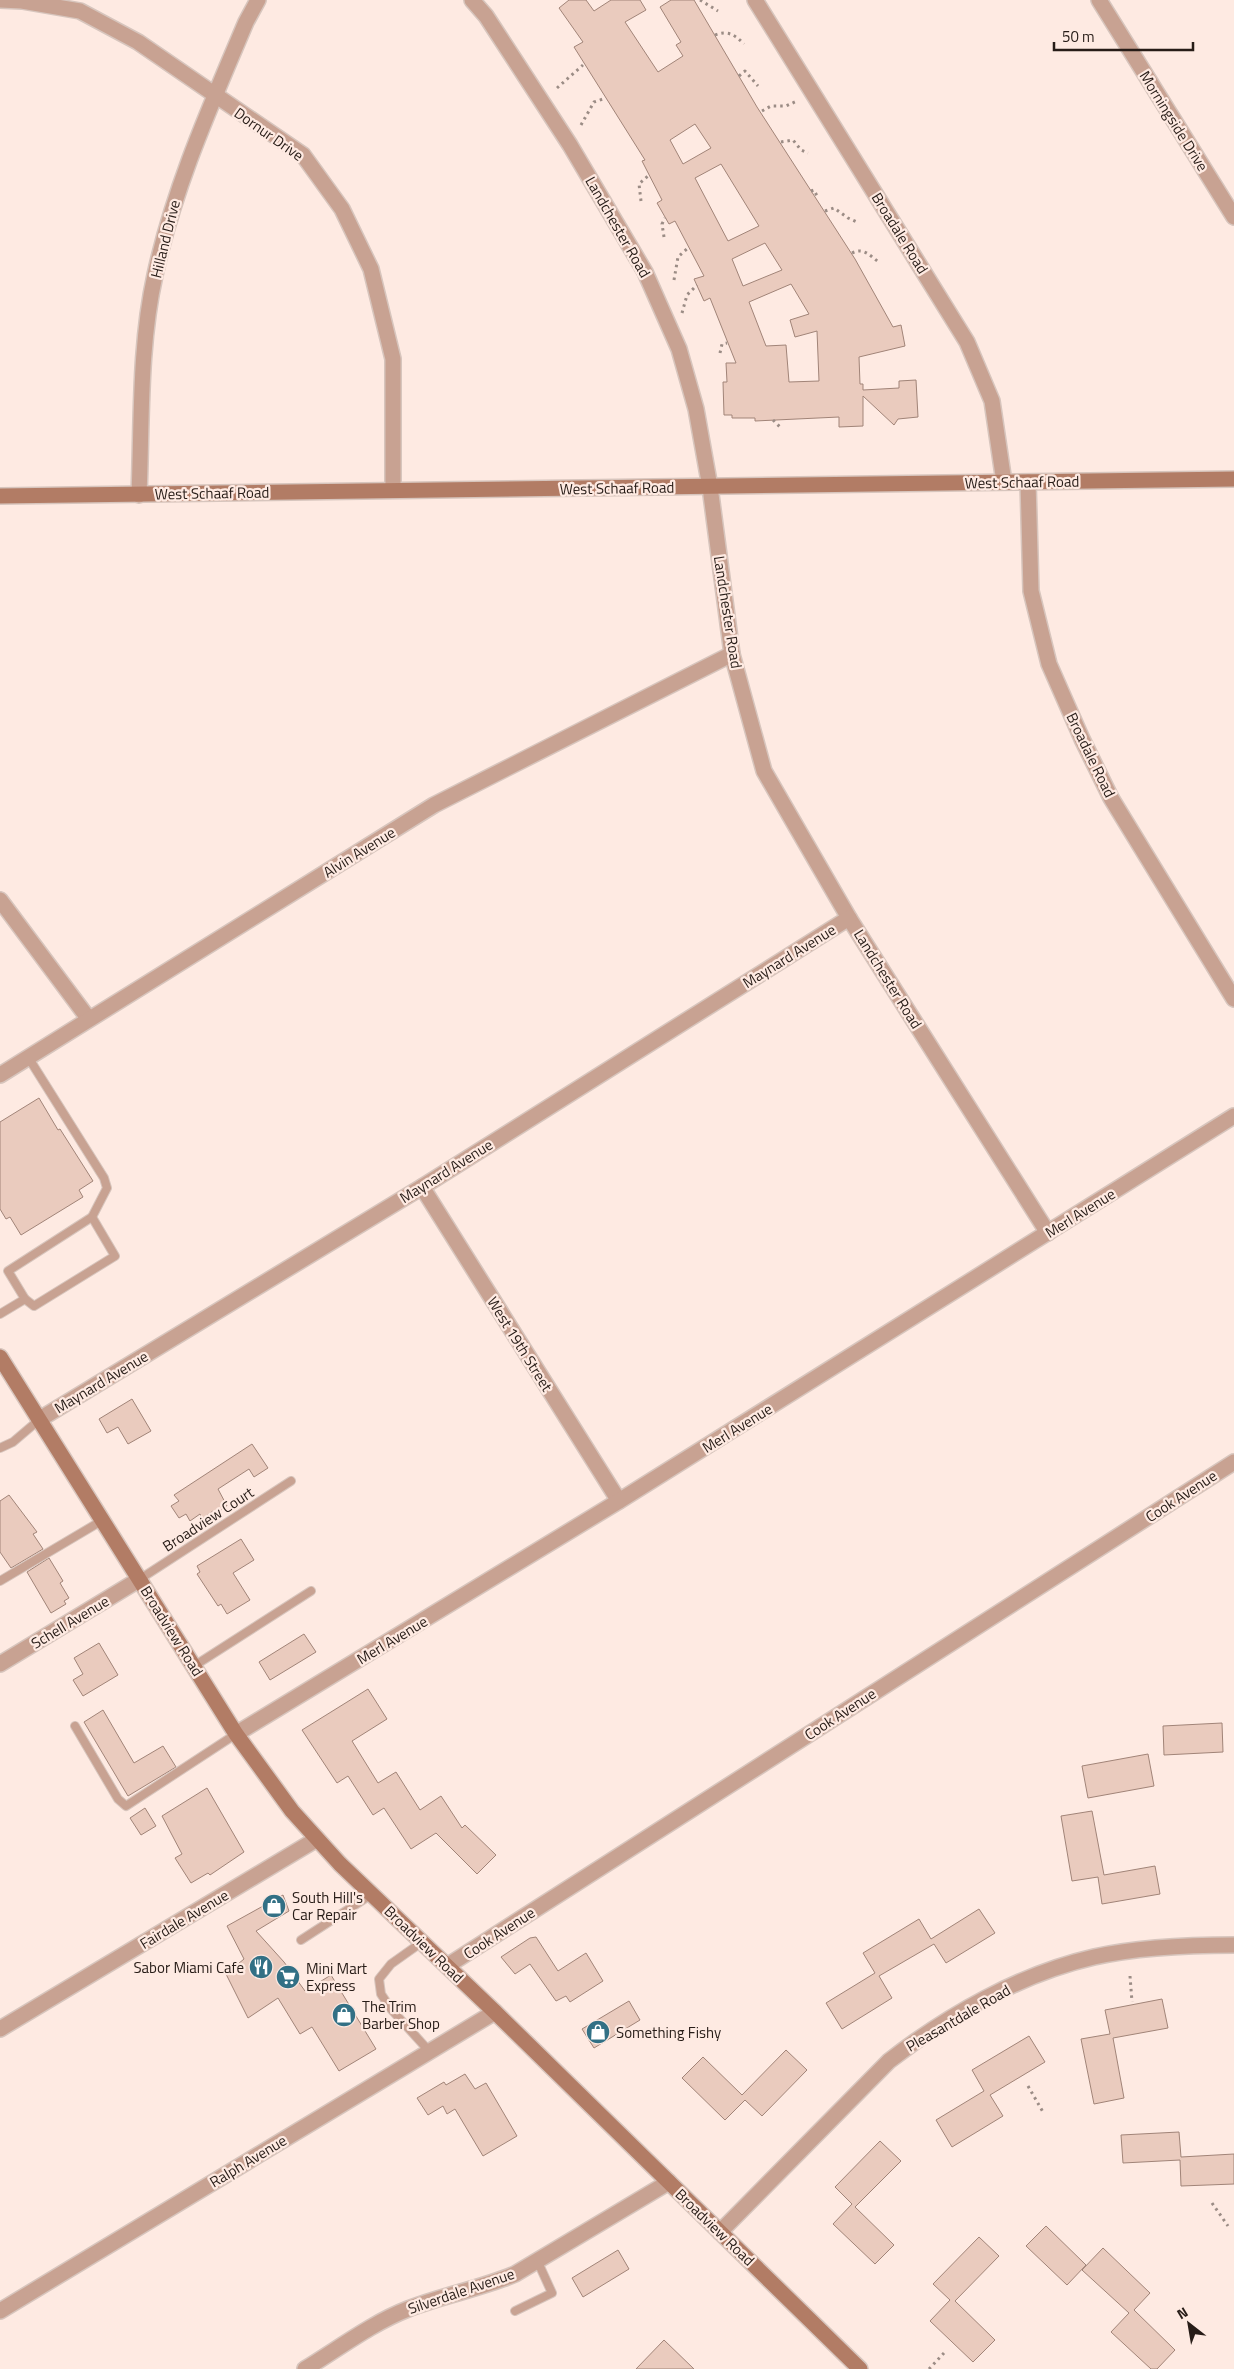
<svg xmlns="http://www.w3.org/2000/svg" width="1234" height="2369" font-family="'Titillium Web',sans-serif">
	<rect width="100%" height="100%" fill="#feeae2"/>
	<g fill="#eacbbe" stroke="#a18478" fill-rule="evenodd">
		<path d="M 569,0 L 586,0 L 594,11 L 611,0 L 640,0 L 646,10 L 625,22 L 658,72 L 683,56 L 676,45 L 681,42 L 660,7 L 671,0 L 694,0 L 757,107 L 855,259 L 893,327 L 901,325 L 905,346 L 859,357 L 860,384 L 863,384 L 863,390 L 899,388 L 899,381 L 916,380 L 918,417 L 898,419 L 894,425 L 863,396 L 863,426 L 839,427 L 839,417 L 755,421 L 755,418 L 732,418 L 732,415 L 724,415 L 723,382 L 727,382 L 726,363 L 736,363 L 710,298 L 704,301 L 694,279 L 704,276 L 675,221 L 669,224 L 657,203 L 662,200 L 642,161 L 645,160 L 574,47 L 583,42 L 559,8 ZM 695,124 L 711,148 L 683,164 L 670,140 ZM 721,164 L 759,226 L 728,241 L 695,178 ZM 765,243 L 782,270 L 743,286 L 732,259 ZM 791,284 L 809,314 L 790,320 L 795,337 L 817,331 L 819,381 L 789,382 L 786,345 L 766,346 L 749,302 Z"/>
		<polygon points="39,1098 58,1130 60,1129 93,1181 79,1190 83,1197 21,1235 10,1217 6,1219 0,1209 0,1122"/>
		<polygon points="132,1399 151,1431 128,1444 118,1427 107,1433 99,1419"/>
		<polygon points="252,1444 268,1468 254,1477 249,1469 218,1489 227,1506 215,1514 213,1511 202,1519 200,1514 190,1521 186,1514 179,1518 171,1506 179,1501 174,1495"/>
		<polygon points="9,1495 37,1532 33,1534 43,1549 11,1568 0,1552 0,1501"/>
		<polygon points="241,1539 254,1560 233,1573 250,1600 227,1614 221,1604 218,1606 197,1574 200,1572 197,1566"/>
		<polygon points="49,1558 63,1581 60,1583 69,1598 64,1601 66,1604 51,1613 27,1572"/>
		<polygon points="304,1634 316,1652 270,1680 259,1662"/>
		<polygon points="99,1643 118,1675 83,1696 73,1680 83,1674 74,1658"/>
		<polygon points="368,1689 387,1719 352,1741 378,1783 396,1772 420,1810 441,1796 462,1828 465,1825 496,1855 477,1874 436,1833 411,1849 384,1808 373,1815 348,1776 337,1783 302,1730"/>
		<polygon points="103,1710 134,1763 163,1746 176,1767 128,1796 84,1722"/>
		<polygon points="1222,1723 1223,1752 1164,1755 1163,1726"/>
		<polygon points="1148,1754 1154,1786 1088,1798 1082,1766"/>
		<polygon points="207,1788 244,1852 210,1875 208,1873 191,1883 175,1858 182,1854 162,1816"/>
		<polygon points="145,1808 156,1826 141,1835 130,1818"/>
		<polygon points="1092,1811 1104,1875 1155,1866 1160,1894 1102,1904 1098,1877 1072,1881 1061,1816"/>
		<polygon points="283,1895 289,1911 256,1931 284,1962 305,1991 331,1975 376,2049 339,2071 312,2027 300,2034 278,1998 248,2018 226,1974 244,1959 227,1926"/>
		<polygon points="979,1909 995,1933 946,1963 934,1944 879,1976 892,1998 842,2029 826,2003 875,1973 863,1953 919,1919 931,1939"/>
		<polygon points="536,1937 558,1971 586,1953 603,1981 570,2002 566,1996 556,2001 530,1964 515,1974 501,1957 530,1938"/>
		<polygon points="1162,1999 1168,2028 1113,2038 1124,2098 1094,2104 1081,2039 1110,2034 1105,2010"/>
		<polygon points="629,2001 640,2020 594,2048 582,2029"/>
		<polygon points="1029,2036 1045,2062 990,2095 1003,2116 952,2147 936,2120 984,2091 972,2070"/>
		<polygon points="786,2050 807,2070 762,2116 745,2100 725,2120 682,2078 703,2057 742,2095"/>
		<polygon points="465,2074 475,2089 486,2083 517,2136 483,2156 455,2109 447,2114 443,2106 428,2115 417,2098 444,2082 446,2085"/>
		<polygon points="1179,2132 1181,2157 1234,2154 1234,2184 1181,2186 1180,2160 1123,2163 1121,2135"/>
		<polygon points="880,2141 901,2161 855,2207 894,2245 875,2264 833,2224 852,2204 835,2187"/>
		<polygon points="1046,2226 1086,2265 1067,2285 1026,2246"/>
		<polygon points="979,2237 999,2256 955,2301 995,2340 973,2362 930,2321 950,2300 933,2284"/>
		<polygon points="1103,2248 1150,2293 1134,2310 1175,2350 1157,2369 1151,2369 1111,2332 1129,2313 1082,2270"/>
		<polygon points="618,2250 629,2269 583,2297 572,2278"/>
		<polygon points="664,2340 694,2369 636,2369"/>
	</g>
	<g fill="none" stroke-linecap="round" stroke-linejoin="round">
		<g stroke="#d7c5bd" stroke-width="10">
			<g id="lane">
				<polyline points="25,1299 8,1271 92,1217 107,1188 104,1178 28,1057"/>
				<polyline points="0,1314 25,1299 34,1306 115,1256 92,1217"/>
				<polyline points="0,1448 13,1442 40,1419"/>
				<polyline points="140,1579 291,1481"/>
				<polyline points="0,1581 103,1520"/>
				<polyline points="194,1666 311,1591"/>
				<polyline points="75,1726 118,1799 126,1806 236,1734"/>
				<polyline points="301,1940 372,1894"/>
				<polyline points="422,1942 391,1964 379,1979 381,1994 391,2009 429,2051"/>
				<polyline points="515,2311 552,2293 537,2260"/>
			</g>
		</g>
		<g stroke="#d7c5bd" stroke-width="18">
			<g id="street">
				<polyline points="0,0 22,1 80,11 138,42 303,155 342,209 371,269 393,359 393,490"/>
				<polyline points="472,0 486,16 570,145 645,272 679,349 696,409 710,487 732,654 764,771 849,918 1048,1233"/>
				<polyline points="755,0 967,342 992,401 1004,482"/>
				<polyline points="1099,0 1234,217"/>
				<polyline points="1028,482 1031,591 1049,664 1082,739 1111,798 1234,999"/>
				<path d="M 139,495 C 142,422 139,347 155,275 C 174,187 211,105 246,22 L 258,0"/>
				<polyline points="0,900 88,1018"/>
				<polyline points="0,1075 434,805 732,654"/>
				<polyline points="422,1187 619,1501"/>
				<polyline points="40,1419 422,1187 849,918"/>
				<polyline points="0,1664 140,1579"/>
				<polyline points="236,1734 619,1501 1234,1116"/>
				<polyline points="447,1966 1234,1462"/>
				<polyline points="0,2029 317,1839"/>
				<path d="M 720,2232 L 889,2061 C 948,2015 1020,1974 1094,1957 C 1139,1947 1188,1945 1234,1945"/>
				<polyline points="0,2311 495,2012"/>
				<path d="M 305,2369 C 338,2349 372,2323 408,2309 C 443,2295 480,2289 515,2274 L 669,2182"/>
			</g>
		</g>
		<g stroke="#d7c5bd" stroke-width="18">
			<g id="secondary">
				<polyline points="0,496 1234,479"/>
				<polyline points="0,1357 236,1734 292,1811 340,1864 495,2012 860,2369"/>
			</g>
		</g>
		<g stroke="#9b8c85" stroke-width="3" stroke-dasharray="2.5 4" stroke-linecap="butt">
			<polyline points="700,0 718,11"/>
			<path d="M 715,35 C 728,30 735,35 744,44"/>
			<polyline points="739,76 745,71 758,86"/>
			<polyline points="557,88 583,65"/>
			<polyline points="762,111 771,106 786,106 797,101"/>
			<polyline points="581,125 594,102 606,98"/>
			<polyline points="781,142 793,140 801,150 808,153"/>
			<polyline points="811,191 814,190 818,198"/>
			<polyline points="641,201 639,184 649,175"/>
			<polyline points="825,211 834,208 848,218 859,223"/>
			<polyline points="664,237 662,224 665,218"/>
			<path d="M 852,253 C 864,247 870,256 880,263"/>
			<polyline points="674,280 678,257 689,247"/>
			<polyline points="682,313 687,295 697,285"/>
			<polyline points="720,353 722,344 727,343"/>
			<polyline points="773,420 782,429"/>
			<polyline points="1130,1976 1132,2002"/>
			<polyline points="1028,2086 1043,2112"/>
			<polyline points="1212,2203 1228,2226"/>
			<polyline points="929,2369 944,2353"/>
		</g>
		<use href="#lane" stroke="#c8a292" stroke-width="8"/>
		<use href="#street" stroke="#c8a292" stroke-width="15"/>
		<use href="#secondary" stroke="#b27c65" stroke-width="15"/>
	</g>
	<defs>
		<g id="shop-disc" transform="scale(1.25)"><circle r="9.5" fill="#327085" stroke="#feeae2"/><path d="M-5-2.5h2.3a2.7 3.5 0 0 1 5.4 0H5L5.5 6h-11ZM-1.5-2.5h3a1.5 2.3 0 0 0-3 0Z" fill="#fff"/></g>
		<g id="restaurant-disc" transform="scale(1.25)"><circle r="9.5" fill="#327085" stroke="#feeae2"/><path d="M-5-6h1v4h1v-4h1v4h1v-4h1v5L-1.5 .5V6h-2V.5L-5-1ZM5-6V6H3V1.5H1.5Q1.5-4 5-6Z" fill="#fff"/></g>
		<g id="supermarket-disc" transform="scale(1.25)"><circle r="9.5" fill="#327085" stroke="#feeae2"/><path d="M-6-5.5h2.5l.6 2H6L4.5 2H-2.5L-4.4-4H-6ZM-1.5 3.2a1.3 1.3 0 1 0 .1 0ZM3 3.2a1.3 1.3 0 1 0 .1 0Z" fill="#fff"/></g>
	</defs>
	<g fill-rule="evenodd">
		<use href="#shop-disc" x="274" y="1906"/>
		<use href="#restaurant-disc" x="261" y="1967"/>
		<use href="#supermarket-disc" x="288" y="1977"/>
		<use href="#shop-disc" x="344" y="2015"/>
		<use href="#shop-disc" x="598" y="2032"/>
	</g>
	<g text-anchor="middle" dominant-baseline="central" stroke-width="4.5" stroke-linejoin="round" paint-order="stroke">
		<g font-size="15" fill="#271c17" stroke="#feeae2">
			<text transform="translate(1174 121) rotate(58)">Morningside Drive</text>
			<text transform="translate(269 134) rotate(35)">Dornur Drive</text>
			<text transform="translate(618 227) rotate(60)">Landchester Road</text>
			<text transform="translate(900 233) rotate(58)">Broadale Road</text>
			<text transform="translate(165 239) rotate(-76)">Hilland Drive</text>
			<text transform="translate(1022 482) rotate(-1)">West Schaaf Road</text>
			<text transform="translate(617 488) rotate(-1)">West Schaaf Road</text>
			<text transform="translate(212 493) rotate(-1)">West Schaaf Road</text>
			<text transform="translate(728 612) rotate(81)">Landchester Road</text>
			<text transform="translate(1091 755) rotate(64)">Broadale Road</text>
			<text transform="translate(359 852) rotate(-32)">Alvin Avenue</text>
			<text transform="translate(789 956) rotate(-32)">Maynard Avenue</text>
			<text transform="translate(888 979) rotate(58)">Landchester Road</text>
			<text transform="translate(446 1171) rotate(-32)">Maynard Avenue</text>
			<text transform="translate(1080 1213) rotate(-32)">Merl Avenue</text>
			<text transform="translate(520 1344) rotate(58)">West 19th Street</text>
			<text transform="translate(101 1382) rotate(-31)">Maynard Avenue</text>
			<text transform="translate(737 1428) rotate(-32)">Merl Avenue</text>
			<text transform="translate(1181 1496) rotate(-33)">Cook Avenue</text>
			<text transform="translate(208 1519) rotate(-33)">Broadview Court</text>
			<text transform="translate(70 1622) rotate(-31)">Schell Avenue</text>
			<text transform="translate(172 1631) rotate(58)">Broadview Road</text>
			<text transform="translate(392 1640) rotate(-31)">Merl Avenue</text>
			<text transform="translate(840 1714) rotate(-33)">Cook Avenue</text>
			<text transform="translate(184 1919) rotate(-31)">Fairdale Avenue</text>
			<text transform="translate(499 1933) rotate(-33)">Cook Avenue</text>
			<text transform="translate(424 1944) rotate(44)">Broadview Road</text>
			<text transform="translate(958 2018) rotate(-30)">Pleasantdale Road</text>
			<text transform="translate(248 2161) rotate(-31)">Ralph Avenue</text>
			<text transform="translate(715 2227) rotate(44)">Broadview Road</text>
			<text transform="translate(461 2291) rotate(-19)">Silverdale Avenue</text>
		</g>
		<g font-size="15" fill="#271c17" stroke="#feeae2" text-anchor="start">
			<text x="292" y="1897">South Hill's<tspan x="292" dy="17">Car Repair</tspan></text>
			<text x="244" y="1967" text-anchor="end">Sabor Miami Cafe</text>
			<text x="306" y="1968">Mini Mart<tspan x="306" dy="17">Express</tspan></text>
			<text x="362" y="2006">The Trim<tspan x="362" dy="17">Barber Shop</tspan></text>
			<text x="616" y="2032">Something Fishy</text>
		</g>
	</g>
	<g transform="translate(1189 2324) rotate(329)" stroke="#feeae2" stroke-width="4" paint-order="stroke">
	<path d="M0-4L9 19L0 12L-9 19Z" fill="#271c17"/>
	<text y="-8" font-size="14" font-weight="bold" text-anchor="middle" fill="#271c17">N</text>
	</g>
	<path d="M1054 42v8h139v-8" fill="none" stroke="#271c17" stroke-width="2.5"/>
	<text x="1062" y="42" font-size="15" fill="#271c17" stroke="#feeae2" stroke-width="4" paint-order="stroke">50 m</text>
</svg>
